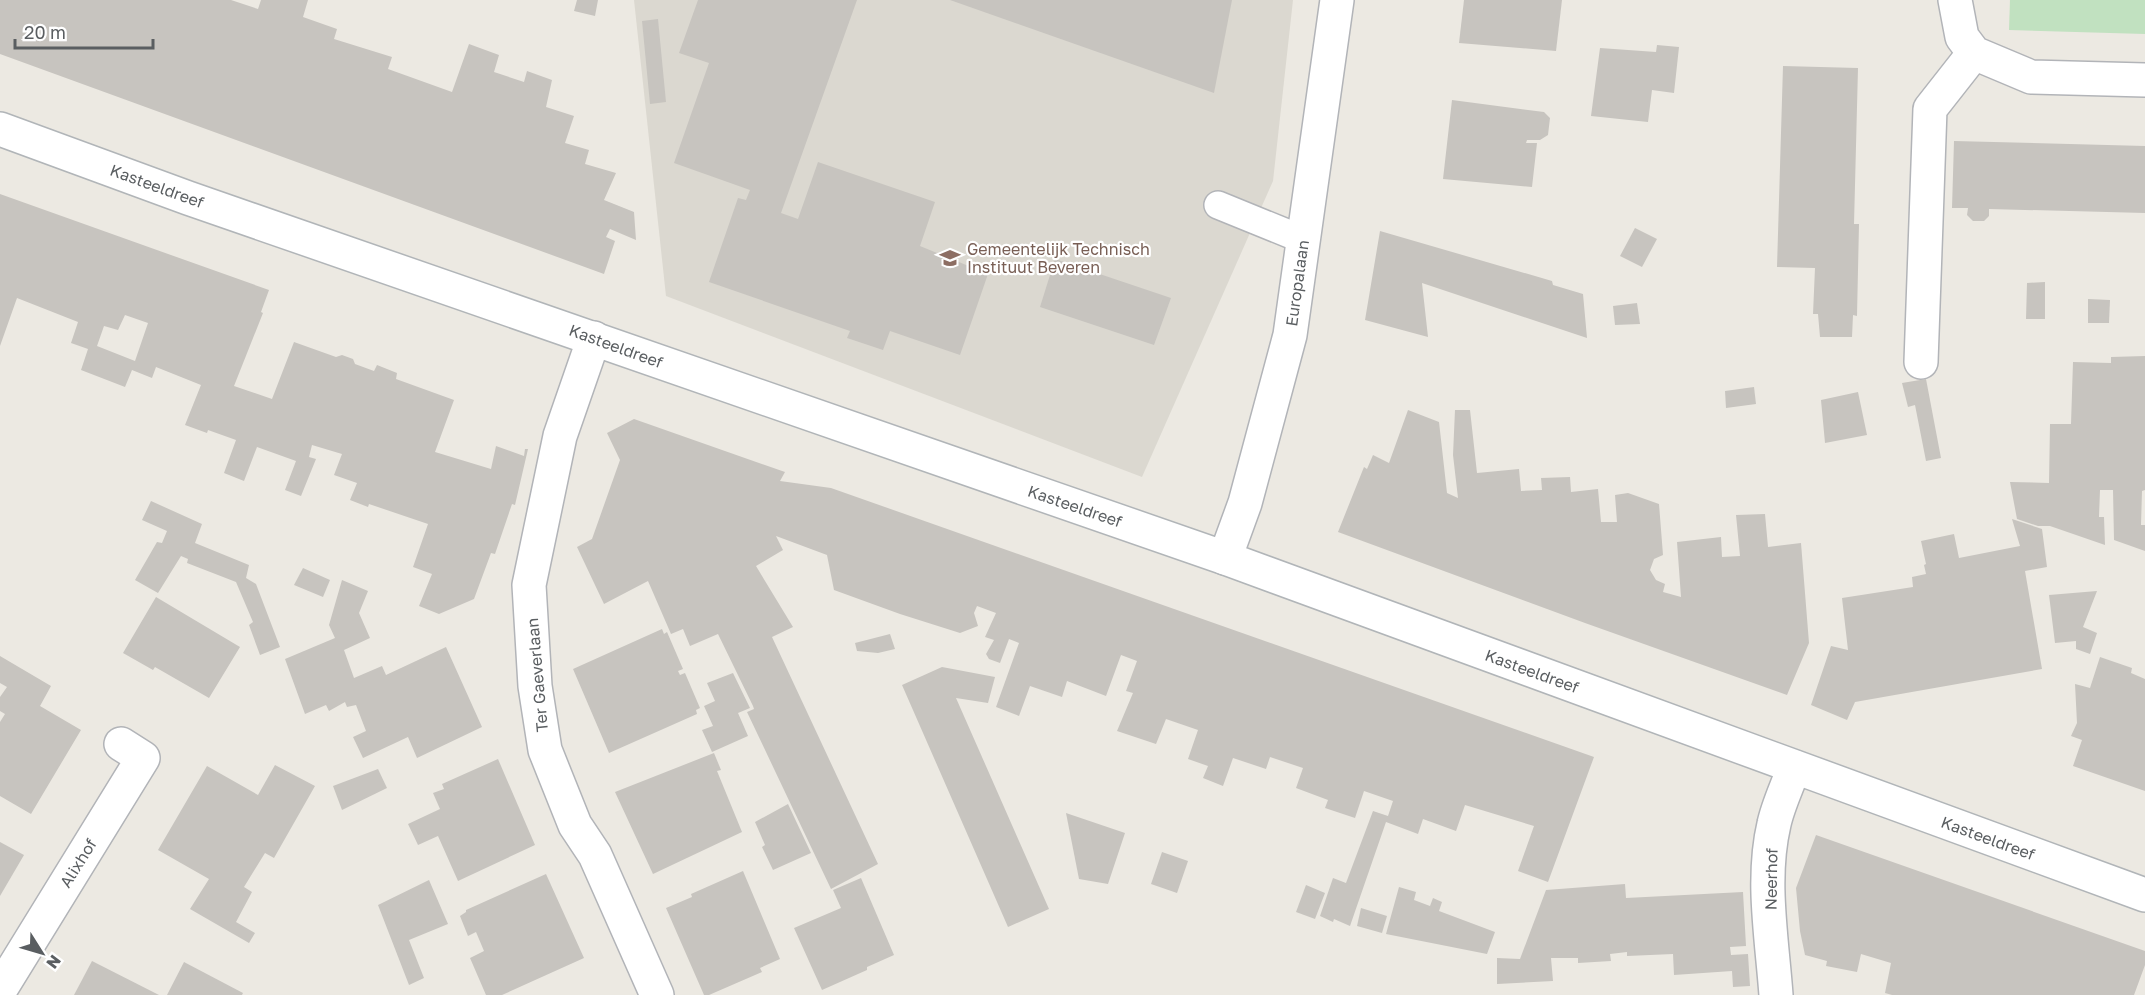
<svg xmlns="http://www.w3.org/2000/svg" width="2145" height="995" font-family="'Golos Text',sans-serif">
	<rect width="100%" height="100%" fill="#ece9e2"/>
	<polygon fill="#dbd8d0" points="634,0 1293,0 1273,181 1142,477 666,296"/>
	<polygon fill="#c1e1c0" points="2010,0 2145,0 2145,34 2009,30"/>
	<g fill="#c7c4bf" fill-rule="evenodd">
		<polygon points="0,0 231,0 258,9 261,0 308,0 303,17 337,29 334,39 392,57 388,69 452,92 469,44 499,55 494,72 524,82 527,71 552,80 546,107 574,116 565,143 589,150 585,164 616,173 604,200 634,212 636,240 610,229 606,237 615,241 604,274 0,54"/>
		<polygon points="577,0 598,0 595,16 574,11"/>
		<polygon points="698,0 857,0 781,213 798,219 818,162 935,202 920,246 988,274 960,355 890,331 883,350 847,338 850,331 709,282 738,198 746,200 750,190 674,163 709,63 679,53"/>
		<polygon points="950,0 1232,0 1214,93"/>
		<polygon points="1464,0 1562,0 1556,51 1459,43"/>
		<polygon points="658,19 666,102 650,104 642,21"/>
		<polygon points="1657,45 1679,47 1674,93 1652,90 1648,122 1591,116 1600,48 1656,52"/>
		<polygon points="1783,66 1858,68 1854,224 1859,224 1857,316 1853,315 1852,337 1820,337 1818,314 1813,314 1815,268 1777,267"/>
		<polygon points="1452,100 1544,112 1550,118 1548,135 1540,140 1527,140 1526,143 1537,143 1532,187 1443,179"/>
		<polygon points="1954,141 2145,146 2145,213 1989,209 1989,216 1984,221 1973,221 1967,215 1968,208 1952,208"/>
		<path d="M 0,194 L 269,290 L 261,312 L 263,313 L 234,386 L 272,399 L 294,342 L 336,357 L 342,355 L 353,359 L 355,364 L 374,371 L 377,365 L 397,373 L 396,379 L 454,400 L 435,452 L 491,469 L 496,446 L 524,456 L 525,449 L 528,449 L 515,505 L 512,504 L 495,554 L 491,553 L 474,599 L 439,614 L 419,606 L 432,574 L 413,567 L 428,524 L 369,504 L 368,507 L 350,500 L 357,483 L 334,475 L 342,454 L 312,445 L 309,457 L 316,459 L 301,496 L 285,490 L 296,461 L 257,447 L 244,481 L 224,473 L 236,440 L 208,430 L 207,433 L 185,425 L 201,385 L 156,367 L 152,378 L 132,370 L 125,387 L 81,370 L 88,349 L 71,343 L 78,322 L 17,298 L 0,346 ZM 125,315 L 148,323 L 135,361 L 97,346 L 104,326 L 118,330 Z"/>
		<polygon points="1635,228 1657,239 1642,267 1620,256"/>
		<polygon points="1380,231 1552,281 1553,285 1583,294 1587,338 1422,283 1428,337 1365,320"/>
		<polygon points="1055,259 1171,298 1154,345 1040,307"/>
		<polygon points="2045,282 2045,319 2026,319 2027,283"/>
		<polygon points="2088,299 2110,300 2109,323 2088,323"/>
		<polygon points="1637,303 1640,324 1615,325 1613,306"/>
		<polygon points="2145,356 2145,490 2142,491 2141,525 2145,525 2145,551 2114,540 2113,490 2100,490 2099,517 2104,517 2105,545 2050,526 2038,526 2017,519 2010,482 2049,483 2050,424 2071,424 2073,362 2111,363 2111,357"/>
		<polygon points="1926,379 1941,458 1926,461 1915,405 1908,407 1902,383"/>
		<polygon points="1754,387 1756,404 1726,408 1725,391"/>
		<polygon points="1858,392 1867,435 1825,443 1821,400"/>
		<polygon points="1408,410 1439,422 1447,493 1458,498 1453,455 1455,410 1470,410 1477,473 1519,469 1521,491 1542,490 1541,478 1570,477 1571,492 1598,489 1601,522 1617,522 1615,495 1628,493 1659,504 1663,555 1654,559 1650,570 1656,580 1665,584 1663,592 1681,597 1677,542 1721,537 1722,557 1740,556 1736,515 1765,514 1768,547 1801,543 1809,643 1787,695 1585,623 1338,532 1364,467 1367,469 1373,455 1389,463"/>
		<polygon points="634,419 785,472 780,481 831,488 1594,757 1548,882 1518,871 1534,826 1465,805 1456,831 1423,819 1418,834 1386,822 1350,926 1334,919 1333,922 1320,916 1333,878 1346,883 1373,811 1388,816 1393,801 1364,791 1355,818 1325,808 1328,800 1296,788 1303,768 1270,757 1266,769 1233,758 1223,786 1203,778 1208,766 1188,759 1198,730 1166,719 1156,744 1117,731 1133,693 1126,691 1137,661 1121,655 1106,696 1067,681 1062,697 1030,686 1019,716 996,707 1019,643 1009,639 1000,663 989,659 986,654 994,640 985,637 996,613 977,606 974,613 978,626 960,633 900,614 834,590 827,555 776,536 783,550 756,566 793,627 772,637 878,864 831,889 747,712 754,709 753,706 718,634 690,646 683,629 671,634 648,581 604,604 577,547 592,539 620,460 607,433"/>
		<polygon points="151,501 202,524 195,543 249,565 246,578 256,584 280,647 260,655 249,625 253,622 236,582 187,563 188,559 181,556 158,593 135,580 157,542 162,543 167,531 142,520"/>
		<polygon points="2012,519 2042,529 2047,567 2025,571 2042,669 1855,702 1847,720 1811,705 1831,646 1848,650 1842,598 1913,587 1912,577 1926,574 1924,565 1926,564 1921,541 1954,534 1959,558 2020,546"/>
		<polygon points="303,568 330,580 323,597 294,585"/>
		<polygon points="342,580 368,591 359,613 370,638 344,650 354,678 382,666 386,675 446,647 482,727 417,758 408,737 363,758 353,737 366,731 356,705 347,707 345,702 329,711 326,705 305,714 285,659 335,638 329,625"/>
		<polygon points="2097,591 2083,627 2097,633 2090,654 2076,649 2076,641 2055,643 2049,595"/>
		<polygon points="156,597 240,647 209,698 155,667 153,670 123,653"/>
		<polygon points="662,629 664,634 667,632 683,669 678,671 680,675 685,673 700,708 696,710 697,714 609,753 573,669"/>
		<polygon points="890,634 895,649 878,653 857,651 855,643"/>
		<polygon points="0,656 51,686 40,706 81,730 31,814 0,796 0,722 5,714 0,711 0,697 7,687 0,683"/>
		<polygon points="2100,657 2132,668 2131,673 2145,679 2145,791 2073,766 2082,740 2071,736 2077,723 2075,684 2090,688"/>
		<polygon points="942,667 995,677 988,703 956,698 1049,909 1008,927 902,685"/>
		<polygon points="733,673 750,708 738,713 748,736 712,752 702,730 713,726 704,706 715,701 707,683"/>
		<polygon points="714,753 721,770 717,771 742,832 653,874 615,792"/>
		<polygon points="498,759 535,845 458,881 438,836 418,845 408,824 440,809 433,793 444,789 442,784"/>
		<polygon points="275,765 315,786 274,858 265,853 244,887 252,892 236,922 255,933 249,943 190,909 209,879 158,850 207,766 258,795"/>
		<polygon points="378,769 387,788 342,810 333,786"/>
		<polygon points="788,804 811,853 773,870 762,847 765,845 755,822"/>
		<polygon points="1066,813 1125,833 1108,884 1079,879"/>
		<polygon points="1816,835 2145,951 2145,965 2134,995 1892,995 1885,993 1891,963 1861,954 1857,972 1826,966 1827,961 1805,955 1800,931 1796,888"/>
		<polygon points="0,842 24,855 0,896"/>
		<polygon points="1162,852 1188,861 1177,893 1151,884"/>
		<polygon points="743,871 780,959 760,968 762,972 709,995 704,995 666,908 692,897 691,894"/>
		<polygon points="546,874 584,958 502,995 486,995 470,958 484,951 476,932 468,936 460,916 466,912 466,910"/>
		<polygon points="861,878 894,955 867,967 867,970 822,990 794,928 841,908 833,890"/>
		<polygon points="429,880 448,924 409,940 424,978 409,985 378,905"/>
		<polygon points="1625,884 1626,898 1743,892 1746,946 1730,947 1731,955 1748,954 1750,986 1733,987 1732,971 1674,975 1673,954 1627,956 1627,952 1610,954 1611,961 1578,963 1578,958 1551,958 1553,981 1497,984 1497,958 1520,959 1546,890"/>
		<polygon points="1306,885 1325,893 1315,919 1296,912"/>
		<polygon points="1399,887 1416,892 1414,900 1430,906 1433,898 1442,902 1439,911 1495,932 1487,954 1386,934"/>
		<polygon points="1361,908 1387,916 1382,933 1357,926"/>
		<polygon points="92,961 159,995 74,995"/>
		<polygon points="184,962 243,993 242,995 167,995"/>
	</g>
	<g fill="none" stroke-linecap="round" stroke-linejoin="round">
		<g stroke="#b2b4b8" stroke-width="30">
			<polyline id="lane" points="1218,205 1304,240"/>
		</g>
		<g stroke="#b2b4b8" stroke-width="36">
			<g id="street">
				<polyline points="1955,0 1962,37 1974,53 2031,77 2145,80"/>
				<polyline points="594,338 560,436 529,585 535,686 545,750 575,825 595,855 657,995"/>
				<polyline points="1921,362 1930,109 1974,53"/>
				<polyline points="1225,558 1245,503 1290,335 1337,0"/>
				<polyline points="0,990 143,758 121,744"/>
				<path d="M 1776,995 C 1772,939 1761,879 1774,824 C 1778,805 1788,785 1794,767"/>
			</g>
		</g>
		<g stroke="#b1b5b8" stroke-width="36">
			<polyline id="secondary" points="0,129 188,198 1225,558 2145,895"/>
		</g>
		<use href="#lane" stroke="#fff" stroke-width="27"/>
		<use href="#street" stroke="#fff" stroke-width="33"/>
		<use href="#secondary" stroke="#fff" stroke-width="33"/>
	</g>
	<defs>
		<g id="school-bare" transform="scale(1.62)"><path d="M0-5L7-2L0 1L-7-2ZM-4 1L0 2.5L4 1V4Q0 6-4 4Z" fill="#8d6e63" stroke="#fff" stroke-width="2.5" paint-order="stroke"/></g>
	</defs>
	<g fill-rule="evenodd">
		<use href="#school-bare" x="950" y="258"/>
	</g>
	<g text-anchor="middle" dominant-baseline="central" stroke-width="4.5" stroke-linejoin="round" paint-order="stroke">
		<g font-size="16" fill="#5a5e61" stroke="#fff">
			<text transform="translate(157 186) rotate(20)">Kasteeldreef</text>
			<text transform="translate(1297 283) rotate(-82)">Europalaan</text>
			<text transform="translate(616 346) rotate(20)">Kasteeldreef</text>
			<text transform="translate(1075 506) rotate(19)">Kasteeldreef</text>
			<text transform="translate(1532 671) rotate(20)">Kasteeldreef</text>
			<text transform="translate(537 675) rotate(-95)">Ter Gaeverlaan</text>
			<text transform="translate(1988 838) rotate(20)">Kasteeldreef</text>
			<text transform="translate(78 863) rotate(-58)">Alixhof</text>
			<text transform="translate(1771 879) rotate(-89)">Neerhof</text>
		</g>
		<g font-size="16" fill="#785e54" stroke="#fff" text-anchor="start">
			<text x="967" y="249">Gemeentelijk Technisch<tspan x="967" dy="18">Instituut Beveren</tspan></text>
		</g>
	</g>
	<g transform="translate(42 953) rotate(127)" stroke="#ffffff" stroke-width="4.5" paint-order="stroke">
	<path d="M0-4.5L10 22L0 15L-10 22Z" fill="#5a5e61"/>
	<text y="-9" font-size="16" font-weight="bold" text-anchor="middle" fill="#5a5e61">N</text>
	</g>
	<path d="M15 39v9h138v-9" fill="none" stroke="#5a5e61" stroke-width="3"/>
	<text x="24" y="39" font-size="18" fill="#5a5e61" stroke="#ffffff" stroke-width="4.5" paint-order="stroke">20 m</text>
</svg>
